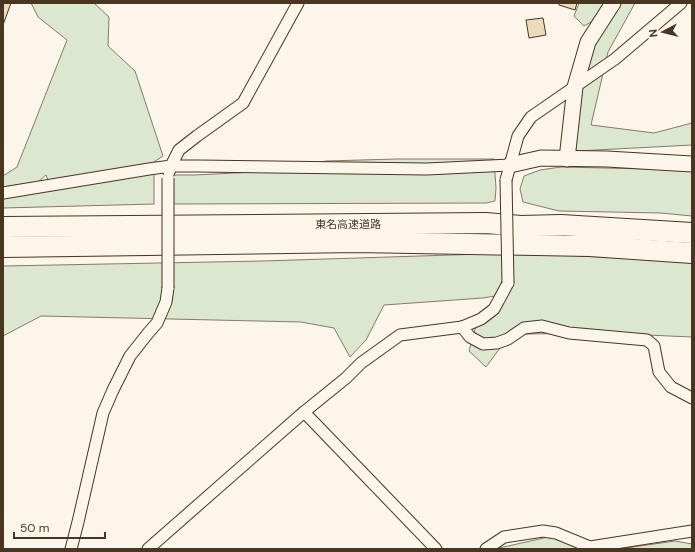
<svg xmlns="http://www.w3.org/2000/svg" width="695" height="552" font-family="'DM Sans','Noto Sans JP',sans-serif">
	<rect width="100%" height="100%" fill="#fbf6e9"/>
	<g fill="#dce7d0" stroke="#887966">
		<polygon points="31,3 94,3 109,17 108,46 135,71 163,156 146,167 48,180 46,175 38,182 3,187 3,176 17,167 67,40 38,17"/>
		<polygon points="579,3 605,3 591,22 584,26 574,16"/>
		<polygon points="618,3 635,3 608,52 591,125 654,133 692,123 692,145 577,151 572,144 575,89 593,35"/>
		<polygon points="397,159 494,159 496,188 495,201 486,203 174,204 172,175 195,175 275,171 326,161"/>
		<polygon points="561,167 692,170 692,216 661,213 559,211 523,202 520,189 524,176 540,170"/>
		<polygon points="154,172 154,204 3,208 3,198"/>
		<polygon points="514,253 668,260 692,263 692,337 601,333 524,334 500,348 486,367 469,351 475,329 490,312 501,295 483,298 384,305 366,340 350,357 334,328 301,322 41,316 3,336 3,266 263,261"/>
		<polygon points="548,537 606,549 495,549"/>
		<polygon points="675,541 692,544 692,549 619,549"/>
	</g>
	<g fill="#ecdcbc" stroke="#4a3520">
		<polygon points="3,3 11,3 3,25"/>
		<polygon points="559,3 577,3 575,10 559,5"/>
		<polygon points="543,18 546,35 529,38 526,20"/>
	</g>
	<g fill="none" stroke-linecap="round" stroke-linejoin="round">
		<g stroke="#4a3520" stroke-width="13">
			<g id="street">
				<polyline points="169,172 171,166 179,150 197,136 243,103 298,3"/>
				<polyline points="506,180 518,136 531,117 615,59 681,3"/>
				<polyline points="3,193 149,169 171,166 197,166 427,169 510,165"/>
				<polyline points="462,327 470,337 483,344 497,343 508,339 524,328 542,326 569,333 647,340 654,346 659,372 671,387 692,398"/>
				<polyline points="304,412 436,549"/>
				<polyline points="71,549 78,522 103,413 113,390 130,356 149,332 157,323 166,302 168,288"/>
				<polyline points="148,549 304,412 346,378 361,363 400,335 462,327 481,319 494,309 508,283"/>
				<polyline points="486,549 504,537 543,531 556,533 590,547 692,531"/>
			</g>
		</g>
		<g stroke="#4a3520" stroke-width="17">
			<g id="secondary">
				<polyline points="567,159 575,87 588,42 613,3"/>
				<polyline points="510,165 541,158 607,159 692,164"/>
			</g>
		</g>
		<g stroke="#4a3520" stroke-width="22">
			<g id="highway">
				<polyline points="3,227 486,223 521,226 561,225 692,233"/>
				<polyline points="3,247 357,242 590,246 692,253"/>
			</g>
		</g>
		<use href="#street" stroke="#fbf6e9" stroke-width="11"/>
		<use href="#secondary" stroke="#fbf6e9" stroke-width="15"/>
		<use href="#highway" stroke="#fbf6e9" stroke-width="20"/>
		<g stroke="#4a3520" stroke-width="13" stroke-linecap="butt">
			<g id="street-bridge">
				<polyline points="506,180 508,283"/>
				<polyline points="168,288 168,178"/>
			</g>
		</g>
		<use href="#street-bridge" stroke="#fbf6e9" stroke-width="11"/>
	</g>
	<g text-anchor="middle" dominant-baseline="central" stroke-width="3" stroke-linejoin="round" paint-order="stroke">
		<g font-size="11" fill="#4a3520" stroke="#fbf6e9">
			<text x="348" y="224">東名高速道路</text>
		</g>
	</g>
	<rect width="695" height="552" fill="none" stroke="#4a3520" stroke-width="8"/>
	<g transform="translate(663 32) rotate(263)" stroke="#fbf6e9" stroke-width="3" paint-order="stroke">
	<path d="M0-3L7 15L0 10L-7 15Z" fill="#4a3520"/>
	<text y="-6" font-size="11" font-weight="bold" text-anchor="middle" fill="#4a3520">N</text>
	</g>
	<path d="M14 532v6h91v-6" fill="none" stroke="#4a3520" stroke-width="2"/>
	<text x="20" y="532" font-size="12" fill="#4a3520" stroke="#fbf6e9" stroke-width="3" paint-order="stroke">50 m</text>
</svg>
